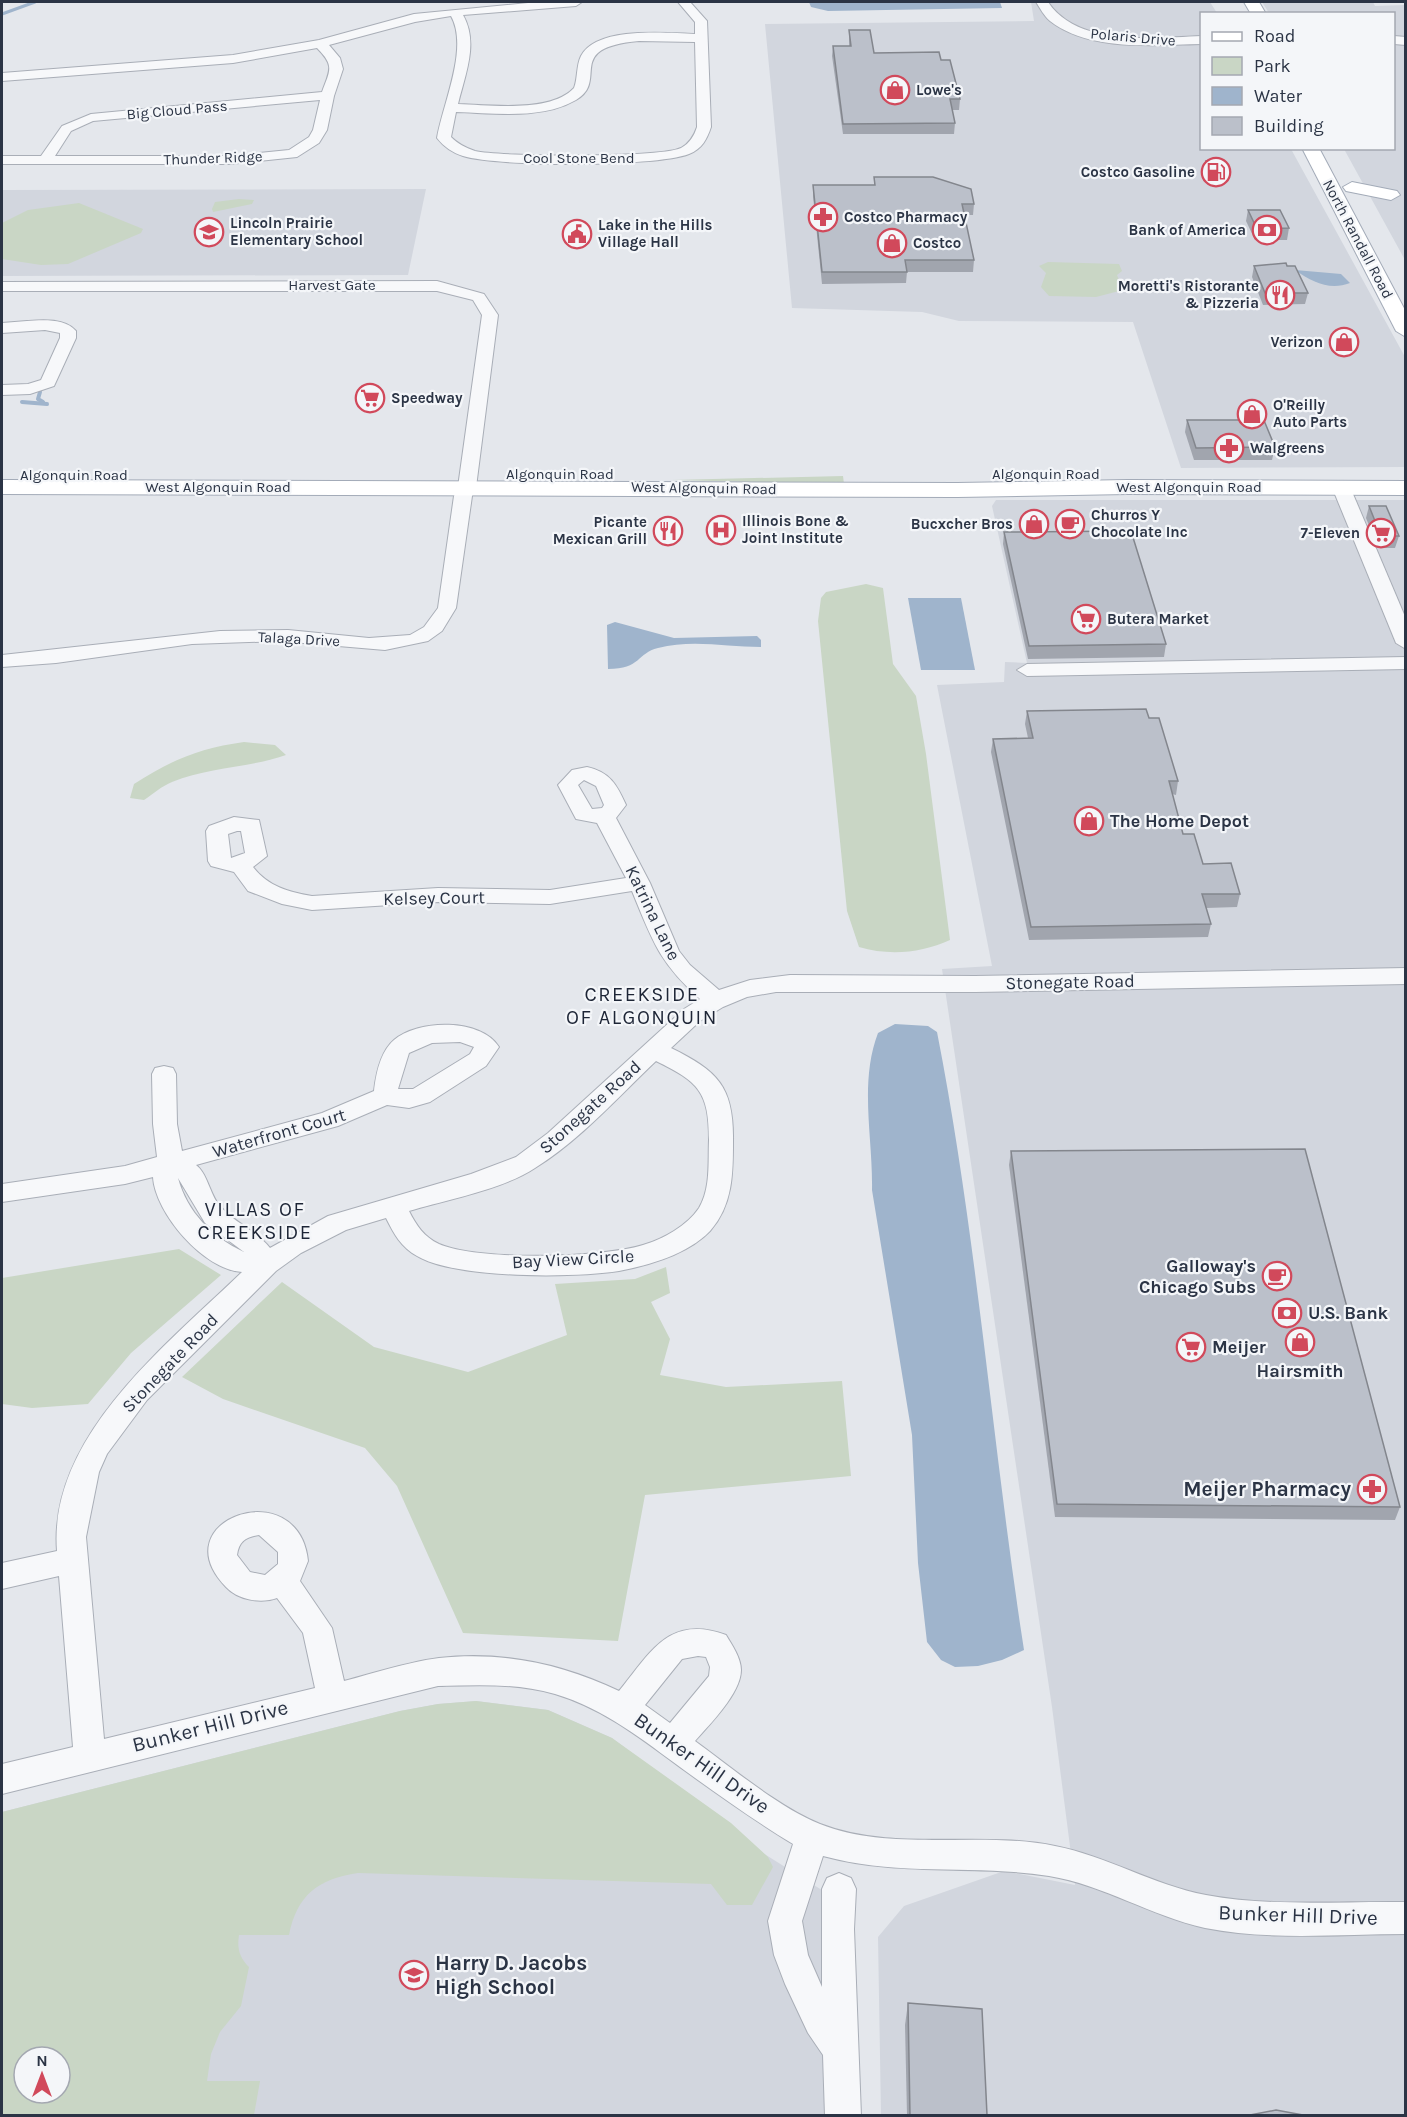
<svg xmlns="http://www.w3.org/2000/svg" width="1407" height="2117" font-family="Karla,sans-serif">
	<rect width="100%" height="100%" fill="#e4e7ec"/>
	<g fill="#d2d6de" fill-rule="evenodd">
		<polygon points="1031,2 1210,2 1217,13 1202,14 1202,148 1291,149 1405,357 1405,467 1181,468 1133,322 959,321 922,312 792,308 765,24 1034,21"/>
		<polygon points="1262,2 1373,2 1375,6 1405,5 1405,260 1344,149 1394,148 1394,14 1269,13"/>
		<polygon points="426,189 408,275 2,276 2,190"/>
		<polygon points="996,500 1405,500 1405,2115 881,2115 878,1937 904,1906 1004,1871 1075,1885 1052,1707 942,969 992,966 937,685 1004,682 1005,662 1027,663 992,506"/>
		<path d="M 476,1701 L 548,1710 L 612,1738 L 766,1855 L 825,1892 L 828,2115 L 2,2116 L 2,1812 L 400,1711 L 438,1704 ZM 24,2057 L 60,2057 L 60,2093 L 24,2093 Z"/>
	</g>
	<g fill="#c9d6c5" fill-rule="evenodd">
		<polygon points="239,199 254,200 252,204 213,212 212,209 215,202"/>
		<polygon points="79,203 143,229 141,233 68,264 41,265 2,259 2,223 28,210"/>
		<polygon points="1048,262 1119,264 1122,271 1117,275 1123,290 1096,297 1049,296 1041,287 1046,273 1039,266"/>
		<polygon points="843,476 844,484 672,480"/>
		<path d="M 866,584 L 883,588 L 893,664 L 916,696 L 926,754 L 950,940 C 922,953 889,956 859,947 L 847,911 L 818,621 L 821,598 L 826,592 Z"/>
		<path d="M 244,742 L 275,745 L 286,755 C 249,768 208,767 172,782 C 162,786 153,794 144,800 L 130,798 L 134,784 C 171,760 200,748 244,742 Z"/>
		<polygon points="179,1249 221,1275 131,1353 88,1404 32,1408 2,1404 2,1278"/>
		<polygon points="666,1267 670,1293 651,1302 670,1339 660,1375 726,1387 842,1381 851,1476 645,1495 618,1641 463,1633 397,1486 365,1448 223,1399 182,1377 282,1282 374,1347 468,1372 567,1335 555,1284 635,1279"/>
		<path d="M 476,1701 L 548,1710 L 612,1738 L 731,1823 L 768,1857 L 773,1867 L 752,1905 L 727,1905 L 711,1884 L 358,1873 C 318,1879 297,1895 289,1935 L 239,1935 C 237,1948 239,1957 249,1967 L 241,2006 L 220,2032 L 211,2054 L 207,2081 L 260,2081 L 254,2115 L 2,2115 L 2,1812 L 400,1711 L 438,1704 ZM 24,2057 L 60,2057 L 60,2093 L 24,2093 Z"/>
	</g>
	<g fill="#9fb4cc">
		<polygon points="809,2 1000,2 1002,8 828,11 811,7"/>
		<path d="M 1295,270 L 1341,274 L 1350,283 C 1330,291 1312,282 1295,270 Z"/>
		<polygon points="908,598 961,598 975,670 921,670"/>
		<path d="M 615,622 L 674,638 L 757,636 L 761,640 L 761,647 C 727,647 692,639 658,648 C 637,653 641,669 608,669 L 607,625 Z"/>
		<path d="M 895,1024 L 928,1026 L 937,1032 C 977,1236 992,1444 1024,1650 L 1002,1660 L 978,1666 L 955,1667 L 941,1660 L 927,1642 L 918,1563 L 912,1435 L 872,1190 C 873,1137 859,1083 878,1033 Z"/>
	</g>
	<g fill="none" stroke-linecap="round" stroke-linejoin="round">
		<polyline stroke="#9fb4cc" stroke-width="3" points="2,14 35,2"/>
		<g stroke="#9fb4cc" stroke-width="4">
			<polyline points="40,392 38,399 43,402"/>
			<polyline points="22,402 47,404"/>
		</g>
		<g stroke="#a9aeb7" stroke-width="2">
			<g id="minor">
				<path d="M 538,2 L 582,2 L 576,6 L 463,15 C 479,43 465,75 458,104 C 490,105 551,113 574,88 C 578,78 576,66 581,56 C 597,26 666,33 695,34 L 695,22 L 678,2 L 690,2 L 707,21 L 711,127 C 707,139 702,149 689,154 C 656,167 498,167 463,156 C 453,153 444,147 437,138 C 443,103 469,48 451,16 L 415,22 L 329,45 L 340,58 L 343,69 L 334,96 L 327,130 L 319,143 L 297,157 L 230,164 L 2,164 L 2,156 L 41,156 L 62,126 L 91,114 L 322,92 C 330,70 335,66 317,48 L 233,63 L 2,81 L 2,73 L 233,55 L 319,40 L 414,14 ZM 639,41 L 695,42 L 697,127 C 694,136 690,143 681,148 C 659,158 501,157 475,151 C 466,148 458,144 451,137 L 456,112 C 494,113 542,120 576,100 C 610,80 562,48 639,41 ZM 320,100 L 313,130 L 309,137 L 289,150 L 230,156 L 55,156 L 71,131 L 93,121 Z"/>
				<path d="M 1036,2 L 1048,2 C 1078,47 1153,38 1202,36 L 1202,44 C 1154,45 1090,52 1050,21 C 1044,16 1040,8 1036,2 Z"/>
				<polygon points="1394,36 1406,37 1406,45 1394,44"/>
				<polygon points="437,281 484,294 498,315 476,487 472,496 456,608 442,631 428,641 385,650 280,641 192,644 56,663 2,667 2,655 220,631 288,630 369,638 410,635 424,627 438,608 454,496 458,487 482,315 473,300 437,291 2,291 2,282"/>
				<path d="M 27,321 C 42,320 65,318 76,331 L 76,338 L 54,386 L 30,394 L 2,395 L 2,385 L 28,384 L 41,380 L 60,338 L 60,333 L 45,330 L 2,333 L 2,323 Z"/>
				<polygon points="1341,482 1350,487 1406,619 1406,649 1396,643 1332,487"/>
				<polygon points="1406,657 1406,669 1027,676 1017,670 1027,664"/>
				<path d="M 587,767 C 610,772 617,785 626,805 L 616,818 L 650,883 L 679,951 L 690,965 L 719,990 L 750,980 L 790,975 L 975,976 L 1406,968 L 1406,984 L 975,992 L 776,992 L 747,997 L 723,1007 L 700,1021 L 671,1048 C 718,1071 734,1087 733,1141 C 733,1173 733,1205 710,1231 C 688,1254 650,1265 619,1271 C 575,1278 455,1279 417,1256 C 401,1247 394,1234 386,1218 L 346,1230 L 301,1253 L 276,1271 L 147,1400 L 107,1454 L 99,1472 L 86,1537 L 104,1739 L 315,1688 L 303,1633 L 277,1598 C 261,1604 238,1600 226,1587 C 160,1519 299,1472 308,1561 L 300,1581 L 332,1628 L 344,1681 C 375,1673 407,1662 439,1658 C 501,1651 563,1664 619,1691 C 651,1652 669,1614 726,1635 C 732,1645 741,1658 741,1670 C 741,1693 710,1724 695,1741 C 731,1767 778,1807 820,1824 C 894,1853 978,1830 1055,1846 C 1107,1856 1153,1885 1206,1895 C 1270,1907 1340,1901 1406,1902 L 1406,1934 C 1340,1934 1270,1941 1205,1928 C 1151,1916 1104,1885 1049,1876 C 972,1864 900,1877 823,1856 L 802,1921 L 808,1955 L 822,1987 L 822,1889 L 827,1878 L 839,1873 L 851,1878 L 856,1889 L 854,1929 L 861,2116 L 825,2116 L 823,2055 L 808,2033 L 785,1984 L 774,1955 L 768,1921 L 793,1844 C 755,1821 720,1796 684,1770 C 643,1740 605,1709 555,1694 C 516,1683 478,1685 438,1686 L 2,1794 L 2,1764 L 73,1747 L 59,1576 L 2,1589 L 2,1563 L 57,1551 C 48,1436 168,1344 242,1272 C 204,1270 155,1213 153,1177 L 125,1184 L 2,1202 L 2,1184 L 125,1166 L 157,1157 L 153,1124 L 152,1074 L 155,1068 L 164,1066 L 173,1068 L 176,1074 L 177,1124 L 182,1151 L 322,1113 L 374,1091 C 376,1074 380,1052 394,1040 C 418,1019 481,1018 499,1047 L 486,1066 L 430,1102 L 409,1108 L 387,1105 L 338,1126 L 196,1165 C 207,1173 210,1194 219,1205 C 234,1223 256,1230 270,1248 L 328,1216 L 471,1174 L 516,1157 L 548,1133 L 684,1009 L 700,999 C 659,962 653,942 632,891 L 550,904 L 438,902 L 312,910 L 282,904 L 248,891 L 234,872 L 211,866 L 208,861 L 206,831 L 209,826 L 234,817 L 259,820 L 267,856 L 253,867 C 268,886 288,892 312,896 L 438,888 L 550,890 L 626,878 L 597,823 L 576,819 L 558,785 L 572,770 ZM 584,780 L 596,786 L 604,805 L 602,808 L 592,809 L 578,785 ZM 237,831 L 241,831 L 245,853 L 231,858 L 228,834 ZM 460,1042 L 474,1047 L 470,1054 L 413,1089 L 398,1089 L 409,1053 L 432,1043 ZM 656,1061 C 699,1082 709,1092 709,1140 C 708,1162 711,1188 699,1208 C 687,1226 663,1239 643,1245 C 601,1258 479,1261 439,1244 C 424,1237 416,1225 409,1211 C 446,1200 504,1189 535,1168 C 580,1140 618,1097 656,1061 ZM 178,1178 L 205,1223 L 244,1252 C 212,1237 187,1212 178,1178 ZM 259,1535 L 278,1552 L 278,1564 L 265,1575 L 250,1572 L 237,1555 C 239,1541 246,1537 259,1535 ZM 698,1656 L 706,1657 L 710,1667 L 709,1676 L 670,1723 L 645,1705 L 682,1659 Z"/>
			</g>
		</g>
		<g stroke="#a3abb8" stroke-width="2">
			<g id="major">
				<polygon points="1244,2 1259,2 1266,14 1251,14"/>
				<polygon points="1302,148 1319,148 1406,312 1406,337 1396,331"/>
				<polygon points="1352,182 1397,191 1400,195 1391,200 1346,191 1343,187"/>
				<polygon points="2,480 957,483 1128,480 1406,481 1406,495 1128,494 957,497 2,494"/>
			</g>
		</g>
		<use href="#minor" fill="#f7f8fa" fill-rule="evenodd"/>
		<use href="#major" fill="#fff" fill-rule="evenodd"/>
	</g>
	<g fill="#a1a5ae">
		<polygon points="849,30 874,53 941,60 960,99 959,110 952,110 955,123 954,134 843,134 832,56 833,46 849,46"/>
		<polygon points="1206,161 1228,177 1227,180 1212,181 1206,164"/>
		<polygon points="874,177 974,204 973,215 964,215 974,260 973,272 907,272 906,283 822,284 813,196 813,185 874,185"/>
		<polygon points="1248,210 1289,228 1287,240 1255,240 1246,221"/>
		<polygon points="1254,266 1287,266 1308,293 1305,304 1263,305 1252,277"/>
		<polygon points="1187,420 1275,447 1272,460 1194,460 1185,432"/>
		<polygon points="1369,506 1399,536 1395,548 1378,548 1366,518"/>
		<polygon points="1004,532 1166,644 1164,657 1028,659 1003,544"/>
		<polygon points="1027,711 1149,718 1178,781 1176,795 1172,794 1183,834 1203,864 1240,894 1237,907 1206,908 1211,924 1208,937 1029,940 991,752 993,739 1028,738 1025,724"/>
		<polygon points="1011,1151 1400,1507 1395,1520 1055,1517 1009,1165"/>
		<polygon points="908,2003 987,2115 907,2115 905,2025"/>
	</g>
	<g fill="#bbc0ca" stroke="#83868d" stroke-width="1.5">
		<polygon points="849,30 870,30 874,53 939,52 941,60 950,60 960,99 950,99 955,123 843,124 833,46 851,46"/>
		<polygon points="1206,161 1221,161 1228,177 1213,177"/>
		<polygon points="874,177 933,177 971,189 974,204 962,204 974,260 905,260 907,272 822,272 813,185 875,185"/>
		<polygon points="1248,210 1280,210 1289,228 1257,229"/>
		<polygon points="1286,263 1287,266 1295,266 1308,293 1265,293 1254,266"/>
		<polygon points="1263,418 1275,447 1196,448 1187,420 1244,420"/>
		<polygon points="1369,506 1386,506 1399,536 1381,536"/>
		<polygon points="1131,531 1166,644 1029,646 1004,532"/>
		<polygon points="1146,709 1149,718 1159,718 1178,781 1169,781 1183,834 1194,834 1203,864 1231,863 1240,894 1202,894 1211,924 1031,927 993,739 1033,738 1027,711"/>
		<polygon points="1305,1149 1400,1507 1057,1504 1011,1151"/>
		<polygon points="908,2003 982,2009 987,2115 910,2115"/>
		<polygon points="1276,2110 1303,2115 1250,2115"/>
	</g>
	<defs>
		<g id="shop-ring" transform="scale(1.5)"><circle r="9.5" fill="#f4f6f9" stroke="#d1495b" stroke-width="1.5"/><path d="M-5-2.5h2.3a2.7 3.5 0 0 1 5.4 0H5L5.5 6h-11ZM-1.5-2.5h3a1.5 2.3 0 0 0-3 0Z" fill="#d1495b"/></g>
		<g id="fuel-ring" transform="scale(1.5)"><circle r="9.5" fill="#f4f6f9" stroke="#d1495b" stroke-width="1.5"/><path d="M-5.5-6h7V0h2V4h1.3V-2.5L3-4.5l.8-.8L6-3V5H2.5V1h-1V6h-7ZM-4.2-4.7v3.2H.2V-4.7Z" fill="#d1495b"/></g>
		<g id="pharmacy-ring" transform="scale(1.5)"><circle r="9.5" fill="#f4f6f9" stroke="#d1495b" stroke-width="1.5"/><path d="M-2-6h4v4h4v4h-4v4h-4v-4h-4v-4h4Z" fill="#d1495b"/></g>
		<g id="bank-ring" transform="scale(1.5)"><circle r="9.5" fill="#f4f6f9" stroke="#d1495b" stroke-width="1.5"/><path d="M-6-4H6V4H-6ZM0-2.3a2.3 2.3 0 1 0 0 4.6a2.3 2.3 0 1 0 0-4.6Z" fill="#d1495b"/></g>
		<g id="school-ring" transform="scale(1.5)"><circle r="9.5" fill="#f4f6f9" stroke="#d1495b" stroke-width="1.5"/><path d="M0-5L7-2L0 1L-7-2ZM-4 1L0 2.5L4 1V4Q0 6-4 4Z" fill="#d1495b"/></g>
		<g id="civic-ring" transform="scale(1.5)"><circle r="9.5" fill="#f4f6f9" stroke="#d1495b" stroke-width="1.5"/><path d="M-.6-6.5H3V-4.5H.6V-3L4-1V1h2V6H-6V1h2V-1L-.6-3ZM-1.2 2.5V6h2.4V2.5Z" fill="#d1495b"/></g>
		<g id="restaurant-ring" transform="scale(1.5)"><circle r="9.5" fill="#f4f6f9" stroke="#d1495b" stroke-width="1.5"/><path d="M-5-6h1v4h1v-4h1v4h1v-4h1v5L-1.5 .5V6h-2V.5L-5-1ZM5-6V6H3V1.5H1.5Q1.5-4 5-6Z" fill="#d1495b"/></g>
		<g id="supermarket-ring" transform="scale(1.5)"><circle r="9.5" fill="#f4f6f9" stroke="#d1495b" stroke-width="1.5"/><path d="M-6-5.5h2.5l.6 2H6L4.5 2H-2.5L-4.4-4H-6ZM-1.5 3.2a1.3 1.3 0 1 0 .1 0ZM3 3.2a1.3 1.3 0 1 0 .1 0Z" fill="#d1495b"/></g>
		<g id="cafe-ring" transform="scale(1.5)"><circle r="9.5" fill="#f4f6f9" stroke="#d1495b" stroke-width="1.5"/><path d="M-5.5-4.5H6V0H3Q3 3.5 0 3.5H-2.5Q-5.5 3.5-5.5 0ZM3-3.2v2h1.7v-2ZM-6 4.5H4V6H-6Z" fill="#d1495b"/></g>
		<g id="hospital-ring" transform="scale(1.5)"><circle r="9.5" fill="#f4f6f9" stroke="#d1495b" stroke-width="1.5"/><path d="M-5-5h3v3.5h4V-5h3V5h-3V1.5h-4V5h-3Z" fill="#d1495b"/></g>
	</defs>
	<g fill-rule="evenodd">
		<use href="#shop-ring" x="895" y="90"/>
		<use href="#fuel-ring" x="1216" y="172"/>
		<use href="#pharmacy-ring" x="823" y="217"/>
		<use href="#bank-ring" x="1267" y="230"/>
		<use href="#school-ring" x="209" y="232"/>
		<use href="#civic-ring" x="577" y="234"/>
		<use href="#shop-ring" x="892" y="243"/>
		<use href="#restaurant-ring" x="1280" y="295"/>
		<use href="#shop-ring" x="1344" y="342"/>
		<use href="#supermarket-ring" x="370" y="398"/>
		<use href="#shop-ring" x="1252" y="414"/>
		<use href="#pharmacy-ring" x="1229" y="448"/>
		<use href="#shop-ring" x="1034" y="524"/>
		<use href="#cafe-ring" x="1070" y="524"/>
		<use href="#hospital-ring" x="721" y="530"/>
		<use href="#restaurant-ring" x="668" y="531"/>
		<use href="#supermarket-ring" x="1381" y="533"/>
		<use href="#supermarket-ring" x="1086" y="619"/>
		<use href="#shop-ring" x="1089" y="821"/>
		<use href="#cafe-ring" x="1277" y="1276"/>
		<use href="#bank-ring" x="1287" y="1313"/>
		<use href="#shop-ring" x="1300" y="1342"/>
		<use href="#supermarket-ring" x="1191" y="1347"/>
		<use href="#pharmacy-ring" x="1372" y="1489"/>
		<use href="#school-ring" x="414" y="1975"/>
	</g>
	<g text-anchor="middle" dominant-baseline="central" stroke-width="4.5" stroke-linejoin="round" paint-order="stroke">
		<g font-size="15" fill="#2b3445" stroke="#f4f6f9">
			<text transform="translate(1133 37) rotate(5)">Polaris Drive</text>
			<text transform="translate(177 110) rotate(-5)">Big Cloud Pass</text>
			<text transform="translate(213 158) rotate(-2)">Thunder Ridge</text>
			<text x="579" y="158">Cool Stone Bend</text>
			<text transform="translate(1358 239) rotate(62)">North Randall Road</text>
			<text x="332" y="285">Harvest Gate</text>
			<text x="560" y="474">Algonquin Road</text>
			<text x="1046" y="474">Algonquin Road</text>
			<text x="74" y="475">Algonquin Road</text>
			<text x="218" y="487">West Algonquin Road</text>
			<text x="1189" y="487">West Algonquin Road</text>
			<text transform="translate(704 488) rotate(1)">West Algonquin Road</text>
			<text transform="translate(299 639) rotate(3)">Talaga Drive</text>
		</g>
		<g font-size="15" font-weight="bold" fill="#2b3445" stroke="#f4f6f9" text-anchor="start">
			<text x="916" y="90">Lowe's</text>
			<text x="1195" y="172" text-anchor="end">Costco Gasoline</text>
			<text x="844" y="217">Costco Pharmacy</text>
			<text x="230" y="223">Lincoln Prairie<tspan x="230" dy="17">Elementary School</tspan></text>
			<text x="598" y="225">Lake in the Hills<tspan x="598" dy="17">Village Hall</tspan></text>
			<text x="1246" y="230" text-anchor="end">Bank of America</text>
			<text x="913" y="243">Costco</text>
			<text x="1259" y="286" text-anchor="end">Moretti's Ristorante<tspan x="1259" dy="17">&amp; Pizzeria</tspan></text>
			<text x="1323" y="342" text-anchor="end">Verizon</text>
			<text x="391" y="398">Speedway</text>
			<text x="1273" y="405">O'Reilly<tspan x="1273" dy="17">Auto Parts</tspan></text>
			<text x="1250" y="448">Walgreens</text>
			<text x="1091" y="515">Churros Y<tspan x="1091" dy="17">Chocolate Inc</tspan></text>
			<text x="742" y="521">Illinois Bone &amp;<tspan x="742" dy="17">Joint Institute</tspan></text>
			<text x="647" y="522" text-anchor="end">Picante<tspan x="647" dy="17">Mexican Grill</tspan></text>
			<text x="1013" y="524" text-anchor="end">Bucxcher Bros</text>
			<text x="1360" y="533" text-anchor="end">7-Eleven</text>
			<text x="1107" y="619">Butera Market</text>
		</g>
		<g font-size="18" font-weight="bold" fill="#2b3445" stroke="#f4f6f9" text-anchor="start">
			<text x="1110" y="821">The Home Depot</text>
			<text x="1256" y="1266" text-anchor="end">Galloway's<tspan x="1256" dy="21">Chicago Subs</tspan></text>
			<text x="1308" y="1313">U.S. Bank</text>
			<text x="1212" y="1347">Meijer</text>
			<text x="1300" y="1371" text-anchor="middle">Hairsmith</text>
		</g>
		<g font-size="18" fill="#2b3445" stroke="#f4f6f9">
			<text transform="translate(434 898) rotate(-1)">Kelsey Court</text>
			<text transform="translate(653 913) rotate(64)">Katrina Lane</text>
			<text transform="translate(1070 982) rotate(-1)">Stonegate Road</text>
			<text transform="translate(590 1107) rotate(-42)">Stonegate Road</text>
			<text transform="translate(279 1133) rotate(-16)">Waterfront Court</text>
			<text transform="translate(573 1259) rotate(-3)">Bay View Circle</text>
			<text transform="translate(170 1363) rotate(-46)">Stonegate Road</text>
		</g>
		<g font-size="20" letter-spacing="1.5" fill="#1d2536" stroke="#f4f6f9">
			<text x="642" y="994">CREEKSIDE<tspan x="642" dy="23">OF ALGONQUIN</tspan></text>
			<text x="255" y="1209">VILLAS OF<tspan x="255" dy="23">CREEKSIDE</tspan></text>
		</g>
		<g font-size="21" font-weight="bold" fill="#2b3445" stroke="#f4f6f9" text-anchor="end">
			<text x="1351" y="1489">Meijer Pharmacy</text>
			<text x="435" y="1963" text-anchor="start">Harry D. Jacobs<tspan x="435" dy="24">High School</tspan></text>
		</g>
		<g font-size="21" fill="#2b3445" stroke="#f4f6f9">
			<text transform="translate(210 1726) rotate(-14)">Bunker Hill Drive</text>
			<text transform="translate(702 1763) rotate(35)">Bunker Hill Drive</text>
			<text transform="translate(1298 1915) rotate(2)">Bunker Hill Drive</text>
		</g>
	</g>
	<rect width="1407" height="2117" fill="none" stroke="#2b3445" stroke-width="6"/>
	<rect x="1200" y="12" width="195" height="138" fill="#f4f6f9" stroke="#a4a8b1" stroke-width="1.5"/>
	<rect x="1212" y="32" width="30" height="9" fill="#ffffff" stroke="#a4a8b1" stroke-width="1.5"/>
	<text x="1254" y="42" font-size="18" fill="#2b3445">Road</text>
	<rect x="1212" y="57" width="30" height="18" fill="#c9d6c5" stroke="#a4a8b1" stroke-width="1.5"/>
	<text x="1254" y="72" font-size="18" fill="#2b3445">Park</text>
	<rect x="1212" y="87" width="30" height="18" fill="#9fb4cc" stroke="#a4a8b1" stroke-width="1.5"/>
	<text x="1254" y="102" font-size="18" fill="#2b3445">Water</text>
	<rect x="1212" y="117" width="30" height="18" fill="#bbc0ca" stroke="#a4a8b1" stroke-width="1.5"/>
	<text x="1254" y="132" font-size="18" fill="#2b3445">Building</text>
	<g transform="translate(42 2075)"><circle r="28" fill="#f4f6f9" stroke="#a4a8b1" stroke-width="1.5"/>
	<path d="M0-4.5L10 22L0 15L-10 22Z" fill="#d1495b"/>
	<text y="-9" font-size="16" font-weight="bold" text-anchor="middle" fill="#2b3445">N</text>
	</g>
</svg>
